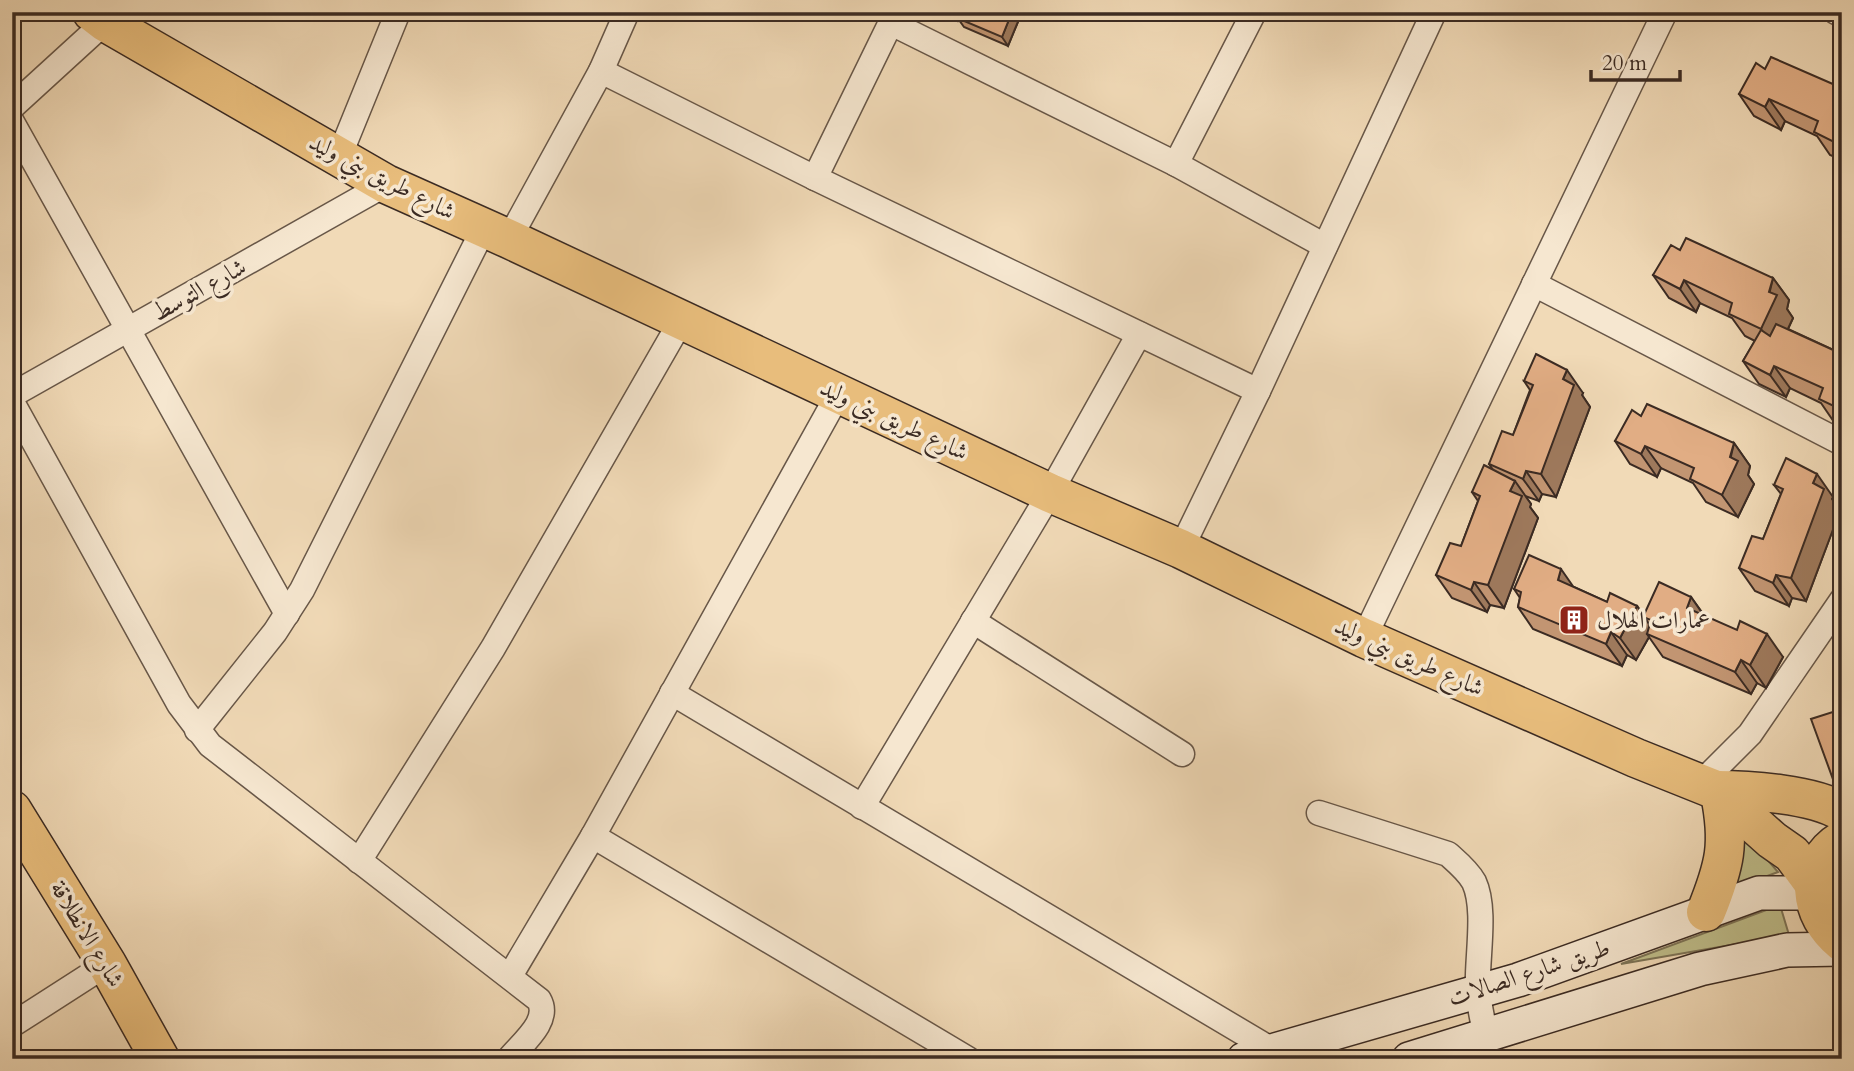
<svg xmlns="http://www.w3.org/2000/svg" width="1854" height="1071" font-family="Cardo,Amiri,serif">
	<rect width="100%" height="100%" fill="#f1dab7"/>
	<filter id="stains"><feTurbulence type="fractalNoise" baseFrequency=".00286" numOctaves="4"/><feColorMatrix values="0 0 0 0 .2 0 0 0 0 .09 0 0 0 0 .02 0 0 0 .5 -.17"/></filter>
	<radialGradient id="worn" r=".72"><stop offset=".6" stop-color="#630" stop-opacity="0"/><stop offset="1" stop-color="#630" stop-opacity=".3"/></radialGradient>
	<g fill="#bfbe8b" stroke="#7d7457" stroke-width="2">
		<polygon points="1735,822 1778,872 1727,891"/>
		<polygon points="1780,905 1789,935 1621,964"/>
	</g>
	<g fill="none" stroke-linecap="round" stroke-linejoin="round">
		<g stroke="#685748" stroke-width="27">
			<g id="street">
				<polyline points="1836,12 1842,15"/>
				<polyline points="891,23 1176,164 1325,246"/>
				<polyline points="601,71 815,178 1258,391"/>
				<polyline points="12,107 105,22"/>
				<polyline points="12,122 287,614"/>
				<polyline points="339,157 398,12"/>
				<polyline points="1176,164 1254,12"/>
				<polyline points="815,178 896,12"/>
				<polyline points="509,239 601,71 627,12"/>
				<polyline points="1534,284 1842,443"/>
				<polyline points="12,395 386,184"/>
				<path d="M 12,402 L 179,704 L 210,745 L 232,762 L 539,1000 C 551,1021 522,1043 509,1059"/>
				<polyline points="1181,549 1258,391 1434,12"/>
				<polyline points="973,621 1182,754"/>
				<polyline points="1364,638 1665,12"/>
				<polyline points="672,693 1272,1050 1279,1058"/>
				<polyline points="197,730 275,632 302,590 484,228"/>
				<polyline points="1701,783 1750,734 1842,600"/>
				<polyline points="862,807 1050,493 1139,334"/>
				<path d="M 1319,813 L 1448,854 C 1457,862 1468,871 1474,882 C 1487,910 1476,961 1478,991 C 1479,1006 1483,1020 1485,1034"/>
				<polyline points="593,836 968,1059"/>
				<polyline points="359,861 493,648 681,321"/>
				<polyline points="510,976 593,836 839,393"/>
				<polyline points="12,1025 107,964"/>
			</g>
		</g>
		<g stroke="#3b2b23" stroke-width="36">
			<g id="secondary">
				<polyline points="1244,1059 1518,980 1759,893 1813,893"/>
				<polyline points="1409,1059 1700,969 1787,950 1842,949"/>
			</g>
		</g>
		<g stroke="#3b2b23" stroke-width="41">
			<g id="primary">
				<polyline points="92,12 105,22 386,184 509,239 1050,493 1181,549 1364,638 1636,758 1716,790 1772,840 1792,854 1814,884"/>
				<path d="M 1716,790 C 1749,790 1814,794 1842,812"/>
				<path d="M 1842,840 C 1801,865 1809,916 1842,942"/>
				<path d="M 1706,912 C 1725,865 1730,844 1720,794"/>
			</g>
		</g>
		<g stroke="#3b2b23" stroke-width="41">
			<polyline id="highway" points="12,810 107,964 160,1059"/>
		</g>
		<use href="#street" stroke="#f6e7d0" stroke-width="24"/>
		<use href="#secondary" stroke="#f6e7d0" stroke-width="33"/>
		<use href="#primary" stroke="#e8bd7c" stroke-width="38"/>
		<use href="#highway" stroke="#e8bd7c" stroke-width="38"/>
	</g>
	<g fill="#c29572" stroke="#3b2b23" stroke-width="2">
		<polygon points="938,12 1022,12 1008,46 964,27 959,20 958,21"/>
		<polygon points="1765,69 1842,88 1842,160 1830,155 1817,136 1785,121 1781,130 1754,116 1739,94"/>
		<polygon points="1680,250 1773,278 1789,300 1787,309 1793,318 1788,329 1842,354 1842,426 1834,422 1821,403 1790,388 1786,397 1759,384 1743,361 1755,341 1745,336 1732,318 1700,303 1696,312 1669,298 1653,275"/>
		<polygon points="1524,381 1583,393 1582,395 1590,407 1556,497 1542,494 1539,501 1525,496 1531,504 1530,507 1538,518 1504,608 1490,605 1487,612 1452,598 1436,575 1461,546 1478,501 1472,492 1493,470 1489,464 1513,435 1530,390"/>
		<polygon points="1641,416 1734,443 1750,466 1748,475 1754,484 1738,517 1706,502 1693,483 1661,468 1657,477 1630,464 1615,441"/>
		<polygon points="1774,485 1833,497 1832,499 1840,511 1806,601 1792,598 1789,606 1755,591 1739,568 1763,539 1781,494"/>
		<polygon points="1574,587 1607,602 1637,606 1644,615 1691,597 1704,615 1783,657 1766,688 1757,683 1751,694 1663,657 1649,637 1636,660 1627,655 1622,666 1533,629 1518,607 1520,598 1514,589"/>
	</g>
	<g fill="#9e795c" stroke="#3b2b23" stroke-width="2">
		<polygon points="952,12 962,12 957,18 959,20 958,21"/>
		<polygon points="1012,12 1022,12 1008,46 1002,37"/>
		<polygon points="1769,99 1785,121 1781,130 1765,107"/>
		<polygon points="1773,278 1789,300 1787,309 1793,318 1777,352 1761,329"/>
		<polygon points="1684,280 1700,303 1696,312 1680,289"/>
		<polygon points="1774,366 1790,388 1786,397 1770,375"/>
		<polygon points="1567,370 1583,393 1582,395 1590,407 1556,497 1541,474 1563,379"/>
		<polygon points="1734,443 1750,466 1748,475 1754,484 1738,517 1722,495"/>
		<polygon points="1645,446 1661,468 1657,477 1641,454"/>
		<polygon points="1526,471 1542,494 1539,501 1523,479"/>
		<polygon points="1817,474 1833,497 1832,499 1840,511 1806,601 1791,578 1813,483"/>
		<polygon points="1515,481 1531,504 1530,507 1538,518 1504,608 1488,585 1510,491"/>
		<polygon points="1561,569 1577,592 1558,580"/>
		<polygon points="1776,575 1792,598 1789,606 1773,583"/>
		<polygon points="1474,582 1490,605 1487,612 1471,590"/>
		<polygon points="1691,597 1707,620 1687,608"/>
		<polygon points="1637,606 1653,630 1647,634 1649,637 1636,660 1620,638"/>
		<polygon points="1611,632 1627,655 1622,666 1606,644"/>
		<polygon points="1767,634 1783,657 1766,688 1750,665"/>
		<polygon points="1741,660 1757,683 1751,694 1735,672"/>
	</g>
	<g fill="#e1ad84" stroke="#3b2b23" stroke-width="2">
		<polygon points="960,12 1012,12 1002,37 957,18"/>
		<polygon points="1771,57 1842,88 1842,146 1814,132 1818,121 1769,99 1765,107 1739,94 1756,63 1765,69"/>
		<polygon points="1686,238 1773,278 1769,292 1777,295 1761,329 1729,314 1732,303 1684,280 1680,289 1653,275 1671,245 1680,250"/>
		<polygon points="1776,324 1842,354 1842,410 1819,399 1823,388 1774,366 1770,375 1743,361 1761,330 1770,336"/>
		<polygon points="1536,354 1567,370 1563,379 1574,385 1541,474 1526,471 1523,479 1489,464 1502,431 1513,435 1533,385 1524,381"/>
		<polygon points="1647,404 1734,443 1730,457 1738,461 1722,495 1690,479 1694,468 1645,446 1641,454 1615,441 1632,410 1641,416"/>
		<polygon points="1786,458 1817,474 1813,483 1824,489 1791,578 1776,575 1773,583 1739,568 1752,536 1763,539 1783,489 1774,485"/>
		<polygon points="1484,465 1515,481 1510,491 1522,496 1488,585 1474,582 1471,590 1436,575 1450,543 1461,546 1480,496 1472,492"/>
		<polygon points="1529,555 1561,569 1558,580 1607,602 1610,593 1637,606 1620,638 1611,632 1606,644 1518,607 1521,592 1514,589"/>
		<polygon points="1659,582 1691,597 1687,608 1737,630 1740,621 1767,634 1750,665 1741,660 1735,672 1647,634 1651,620 1643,617"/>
		<polygon points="1842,709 1842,792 1838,793 1811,719"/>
	</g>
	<defs>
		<g id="building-square" transform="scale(1.575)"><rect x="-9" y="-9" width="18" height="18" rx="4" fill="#8f2418" stroke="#f6e7d0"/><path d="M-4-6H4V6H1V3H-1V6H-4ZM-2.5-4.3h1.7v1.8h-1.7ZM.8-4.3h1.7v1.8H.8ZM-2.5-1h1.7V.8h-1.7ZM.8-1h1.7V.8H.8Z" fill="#fff"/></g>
	</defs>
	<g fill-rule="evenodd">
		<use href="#building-square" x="1574" y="620"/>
	</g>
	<g text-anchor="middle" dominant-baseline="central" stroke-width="7" stroke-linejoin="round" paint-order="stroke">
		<g font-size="24" fill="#3b2b23" stroke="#f6e7d0">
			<text transform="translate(382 177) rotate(27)">شارع طريق بني وليد</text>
			<text transform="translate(199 290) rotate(-29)">شارع التوسط</text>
			<text transform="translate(894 420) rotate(25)">شارع طريق بني وليد</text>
			<text transform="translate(1409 657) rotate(24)">شارع طريق بني وليد</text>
			<text transform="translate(87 934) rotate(59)">شارع الانطلاقة</text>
			<text transform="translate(1529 973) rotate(-18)">طريق شارع الصالات</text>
		</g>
		<g font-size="24" fill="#3b2b23" stroke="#f6e7d0" text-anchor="start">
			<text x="1597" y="620">عمارات الهلال</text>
		</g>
	</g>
	<rect width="1854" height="1071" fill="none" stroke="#f1dab7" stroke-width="42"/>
	<rect x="14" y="14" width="1826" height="1043" fill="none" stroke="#3b2b23" stroke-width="3.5"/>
	<rect x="21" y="21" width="1812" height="1029" fill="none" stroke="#3b2b23" stroke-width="2"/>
	<path d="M1591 70v10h89v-10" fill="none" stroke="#3b2b23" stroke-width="3.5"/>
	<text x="1602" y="70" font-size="21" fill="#3b2b23" stroke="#f6e7d0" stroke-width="5" paint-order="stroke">20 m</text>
	<rect width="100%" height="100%" filter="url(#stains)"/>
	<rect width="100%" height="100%" fill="url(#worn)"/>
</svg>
